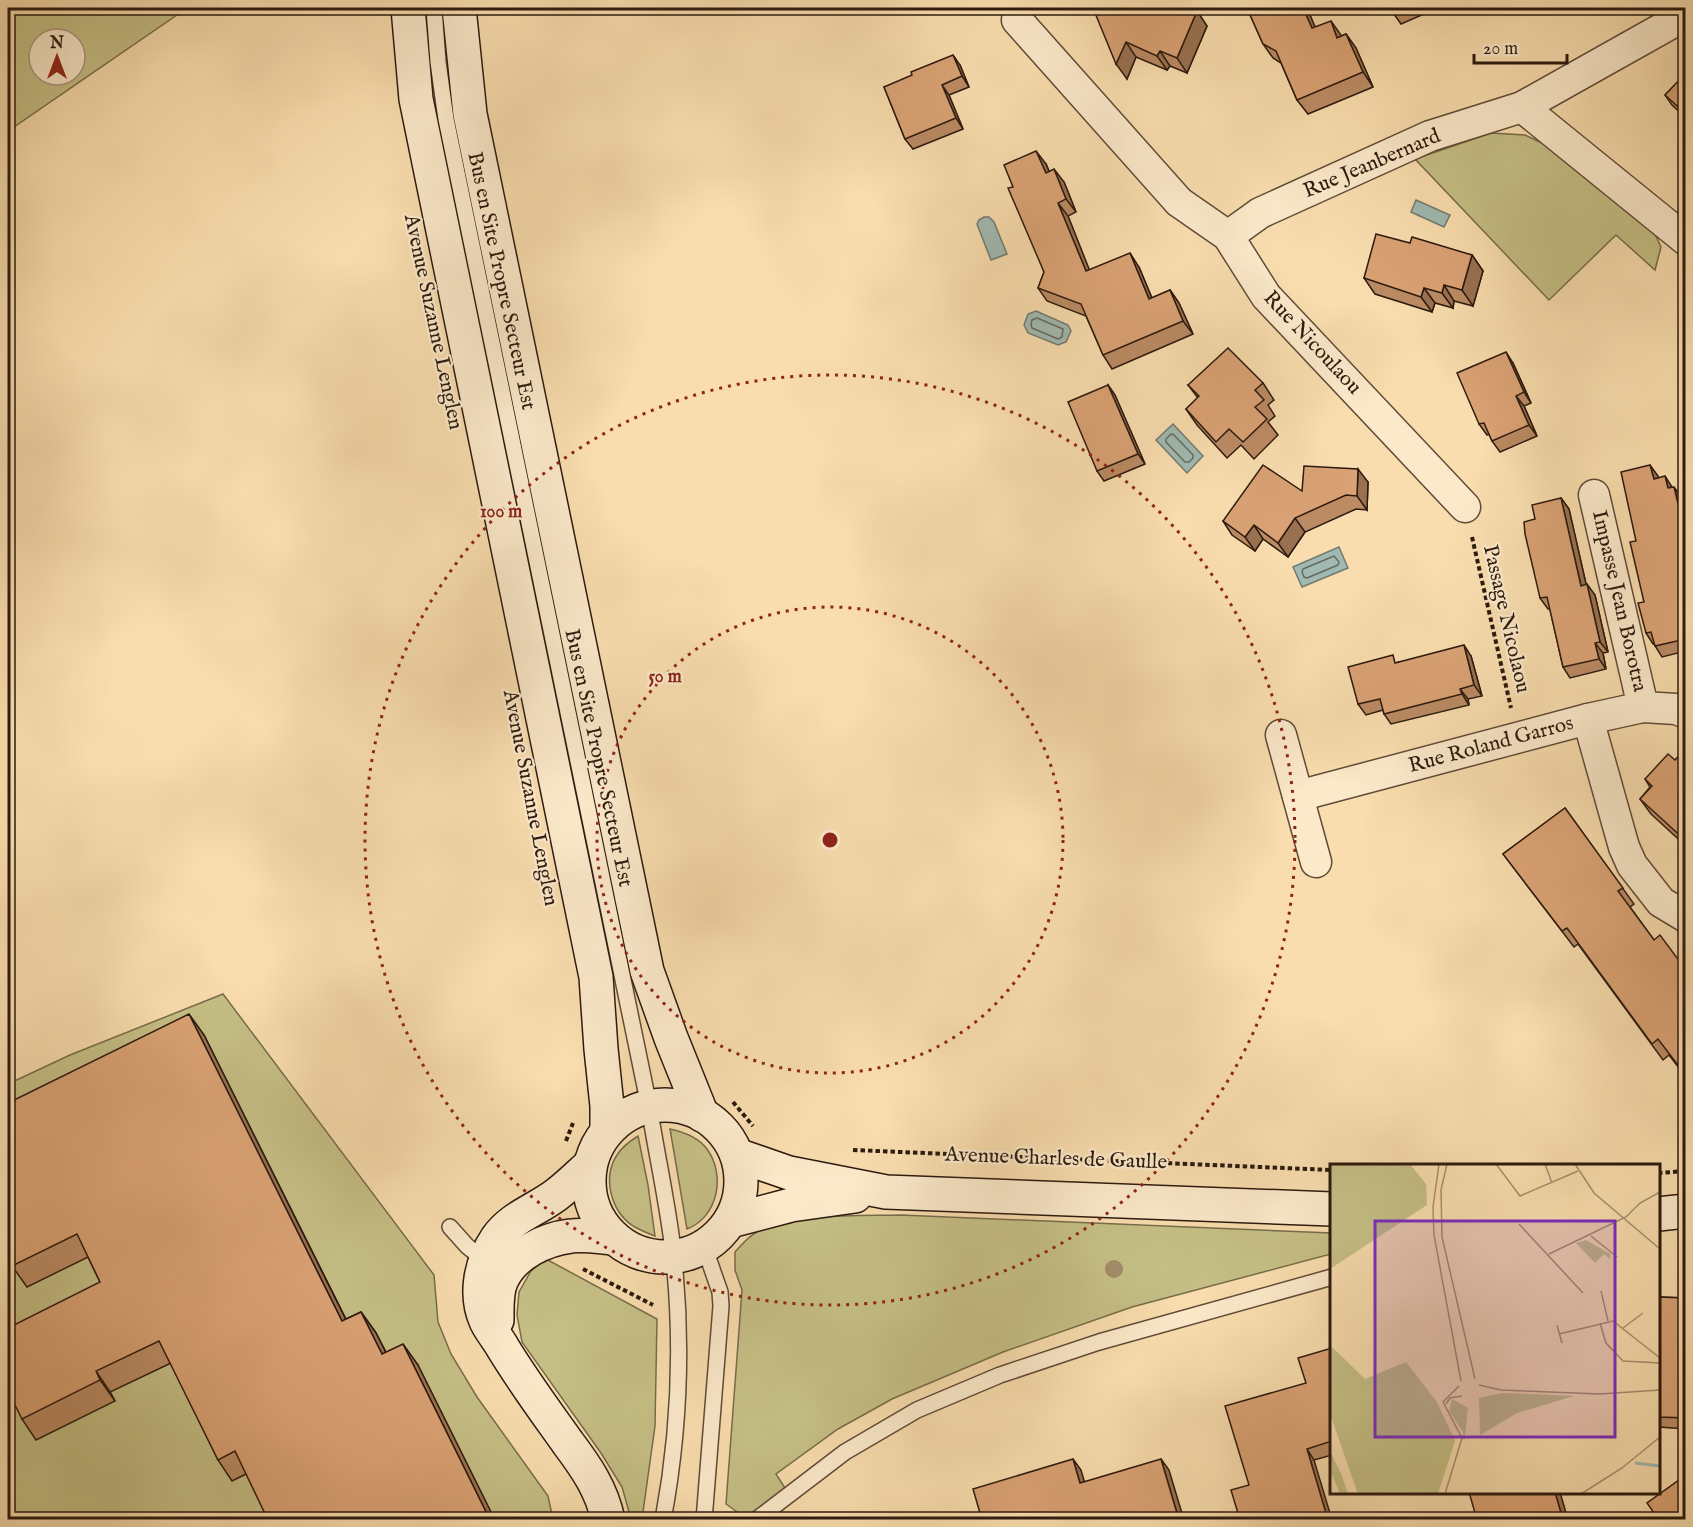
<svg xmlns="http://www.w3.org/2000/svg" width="1693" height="1527" font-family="'IM FELL English',serif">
	<rect width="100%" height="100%" fill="#f9ddae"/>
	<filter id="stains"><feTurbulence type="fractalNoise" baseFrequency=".00333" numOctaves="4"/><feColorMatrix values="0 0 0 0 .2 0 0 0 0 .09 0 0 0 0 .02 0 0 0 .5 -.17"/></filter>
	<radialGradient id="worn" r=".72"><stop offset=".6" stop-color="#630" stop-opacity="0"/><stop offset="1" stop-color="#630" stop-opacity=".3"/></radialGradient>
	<g fill="#c5bf85" stroke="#786c4a" stroke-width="1.5" fill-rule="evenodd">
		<path d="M 8,8 L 187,8 L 8,131 ZM 39,39 L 75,39 L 75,75 L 39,75 Z"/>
		<polygon points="1491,133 1525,135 1542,143 1655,234 1661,247 1655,270 1616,235 1549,300 1415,159"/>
		<polygon points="223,994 434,1275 438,1322 451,1354 477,1397 548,1496 553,1519 8,1519 8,1084 70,1055"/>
		<path d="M 670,1129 C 684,1132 698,1137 707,1149 C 726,1175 718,1217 687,1229 Z"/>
		<path d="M 638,1136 L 648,1185 L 655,1236 C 647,1233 640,1230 633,1226 C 611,1211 602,1178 617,1155 C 622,1147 630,1141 638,1136 Z"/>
		<path d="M 901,1215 L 1331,1233 L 1331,1254 L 1132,1307 L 1003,1352 L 892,1399 L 838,1429 L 776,1474 L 785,1488 L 755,1512 L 740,1514 L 726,1504 L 742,1290 L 735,1270 L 735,1252 C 743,1243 752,1233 763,1229 C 803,1213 859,1216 901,1215 Z"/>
		<polygon points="546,1259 657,1319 655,1426 642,1519 631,1519 622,1487 601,1453 522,1342 517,1315 519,1292 531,1271"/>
	</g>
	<g fill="#a0bab2" stroke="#727a71" stroke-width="1.5">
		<polygon points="1416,200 1450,215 1444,227 1411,212"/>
		<polygon points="984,217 989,217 994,222 1007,254 991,260 977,224 979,220"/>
		<polygon points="1036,311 1068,325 1071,331 1066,342 1058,345 1028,333 1024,325 1028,314"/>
		<polygon points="1173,424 1203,456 1187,473 1156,440"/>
		<polygon points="1339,547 1348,568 1302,587 1293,567"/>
	</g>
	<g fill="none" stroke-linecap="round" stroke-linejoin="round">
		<g stroke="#666a60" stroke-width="1.5">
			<polygon points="1037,318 1063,329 1062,337 1058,339 1032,328 1031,325 1032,320"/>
			<polygon points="1171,434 1174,435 1193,455 1193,458 1189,462 1185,462 1166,442 1166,439"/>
			<polygon points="1334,556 1339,562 1338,565 1307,578 1304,577 1302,572 1303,569"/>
		</g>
		<g stroke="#5f4b37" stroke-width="18">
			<g id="lane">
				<path d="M 434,8 L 438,62 L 446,119 L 649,1106 C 656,1151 666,1196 672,1242 C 683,1333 680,1429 663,1520"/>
				<polyline points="450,1227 467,1246 484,1260"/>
				<polyline points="704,1520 721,1306 720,1292 704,1246"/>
				<polyline points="756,1520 845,1452 917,1410 1000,1375 1099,1342 1332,1277"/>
			</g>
		</g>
		<g stroke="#5f4b37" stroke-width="33">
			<g id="street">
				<polyline points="1017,20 1179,202 1228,236 1266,296 1465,507"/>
				<polyline points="1522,107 1686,240"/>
				<polyline points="1228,236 1260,213 1430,136 1522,107 1686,15"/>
				<polyline points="1594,495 1643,707"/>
				<polyline points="1588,719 1624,847 1632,865 1661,902 1686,917"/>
				<polyline points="1281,735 1316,862"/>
				<polyline points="1298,796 1588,719 1643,707 1676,709 1686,713"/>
			</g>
		</g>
		<g stroke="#2c1a0f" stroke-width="36">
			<g id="secondary">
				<polyline points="408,8 416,99 596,977 601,1049 607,1106 607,1131"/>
				<polyline points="459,8 470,114 647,971 671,1038 702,1115"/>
				<circle cx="665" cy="1181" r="76"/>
				<polyline points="737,1155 789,1173 886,1192 1332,1209"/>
				<path d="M 590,1165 C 579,1175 568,1186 556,1195 C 536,1210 512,1217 497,1238 C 481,1262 474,1294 486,1321 C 491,1331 498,1339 503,1348 C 523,1381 546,1412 568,1443 C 586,1467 602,1490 608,1520"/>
				<polyline points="1658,1214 1686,1211"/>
				<polyline points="730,1221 791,1205 855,1196"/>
				<path d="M 497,1320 C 497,1306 496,1291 502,1279 C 514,1254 545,1239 571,1236 C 585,1234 600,1237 614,1238"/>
			</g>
		</g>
		<g stroke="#2c1a0f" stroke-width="4" stroke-dasharray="4.5 3" stroke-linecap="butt">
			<polyline points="1472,537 1511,708"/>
			<polyline points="733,1102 753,1126"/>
			<polyline points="566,1141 573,1123"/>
			<polyline points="853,1150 1332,1170"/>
			<polyline points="1658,1173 1686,1171"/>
			<polyline points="583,1269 653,1305"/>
		</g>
		<use href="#lane" stroke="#fbe9ca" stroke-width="15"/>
		<use href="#street" stroke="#fbe9ca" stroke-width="30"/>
		<use href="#secondary" stroke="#fbe9ca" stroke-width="33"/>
	</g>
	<circle fill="#a28d6a" cx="1114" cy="1269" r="9"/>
	<g fill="#bb8b64" stroke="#2c1a0f" stroke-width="1.5">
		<polygon points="1093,8 1197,11 1207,26 1187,73 1170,66 1167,70 1136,57 1127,79"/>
		<polygon points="1247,8 1305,8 1309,13 1315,27 1341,36 1346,34 1356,48 1373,87 1308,114 1297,100 1281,63 1273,58 1263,44"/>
		<polygon points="1391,8 1429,8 1431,11 1401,24 1394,14"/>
		<polygon points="960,65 969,87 949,95 963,129 913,149 905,139 884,87"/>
		<polygon points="1686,73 1686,118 1672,105 1665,95"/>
		<polygon points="1046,164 1049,171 1064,182 1076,212 1068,216 1089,270 1139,267 1152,298 1170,290 1179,303 1193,334 1112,369 1103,355 1086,316 1047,301 1038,288 1044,272 1013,187"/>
		<polygon points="1410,243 1472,255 1483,271 1473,306 1454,301 1453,308 1435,303 1432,312 1375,294 1364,278"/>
		<polygon points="1513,363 1531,403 1524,406 1537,436 1500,452 1492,441 1489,434 1487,435 1479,424"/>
		<polygon points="1263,383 1274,400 1268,405 1275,416 1268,422 1278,435 1254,459 1241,445 1227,458 1197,425 1186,409 1198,398 1188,385"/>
		<polygon points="1108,385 1115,395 1145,464 1104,481 1097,471"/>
		<polygon points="1658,476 1658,478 1672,487 1681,497 1686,515 1686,651 1662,657 1654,644 1653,644 1646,633 1644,602 1636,541"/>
		<polygon points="1368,482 1367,510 1356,509 1305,532 1288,557 1263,539 1255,551 1232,535 1223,521 1302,491"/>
		<polygon points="1561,498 1569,509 1586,584 1595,595 1608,652 1603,653 1606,669 1570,678 1563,667 1550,609 1548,609 1540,598 1535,519"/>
		<polygon points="1471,656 1482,696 1468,699 1469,705 1391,724 1384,714 1383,710 1366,715 1358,704 1398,662"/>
		<polygon points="1686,749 1686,846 1651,814 1640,799 1650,787 1645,779 1675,760"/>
		<polygon points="1565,808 1634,904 1630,907 1654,940 1686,970 1686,1077 1669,1055 1663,1060 1578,944 1574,947 1503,854"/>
		<polygon points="204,1035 346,1319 361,1312 376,1333 386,1352 418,1365 246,1474 232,1481 218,1460 171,1363 110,1392 115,1401 36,1440 22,1419 100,1282 88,1257 27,1287 12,1266"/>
		<polygon points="1659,1297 1686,1298 1686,1429 1659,1427"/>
		<polygon points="1332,1348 1332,1455 1314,1460 1249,1485 1306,1383"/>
	</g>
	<g fill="#997151" stroke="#2c1a0f" stroke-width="1.5">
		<polygon points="1303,8 1305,8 1309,13 1322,43 1312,28"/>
		<polygon points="1197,11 1207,26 1187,73 1177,58"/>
		<polygon points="1331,21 1341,35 1347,52 1337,38"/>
		<polygon points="1346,34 1356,48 1373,87 1363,72"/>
		<polygon points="1126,42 1136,57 1127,79 1116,64"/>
		<polygon points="1160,51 1170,66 1167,70 1157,56"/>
		<polygon points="953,55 960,65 969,87 962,76"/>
		<polygon points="942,85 949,95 963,129 956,118"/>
		<polygon points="1036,151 1046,164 1055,186 1046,173"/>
		<polygon points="1054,169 1064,182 1076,212 1066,199"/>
		<polygon points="1058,203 1068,216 1095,284 1086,271"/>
		<polygon points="1130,253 1139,267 1158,313 1149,299"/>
		<polygon points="1472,255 1483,271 1473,306 1462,290"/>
		<polygon points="1444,285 1454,301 1453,308 1442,293"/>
		<polygon points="1424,288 1435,303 1432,312 1421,297"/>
		<polygon points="1170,290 1179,303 1193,334 1183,321"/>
		<polygon points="1506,352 1513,363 1531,403 1524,392"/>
		<polygon points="1108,385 1115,395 1145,464 1138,454"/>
		<polygon points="1516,396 1524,406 1537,436 1529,425"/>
		<polygon points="1650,465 1658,476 1661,490 1654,479"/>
		<polygon points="1358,469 1368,482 1367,510 1357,496"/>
		<polygon points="1665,476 1672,487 1668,488"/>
		<polygon points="1674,487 1681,497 1686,515 1686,536"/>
		<polygon points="1561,498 1569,509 1589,597 1581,586"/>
		<polygon points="1295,518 1305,532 1288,557 1278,543"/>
		<polygon points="1254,525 1263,539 1255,551 1245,537"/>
		<polygon points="1681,578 1686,585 1686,598"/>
		<polygon points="1587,584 1595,595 1608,652 1600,642"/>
		<polygon points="1595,643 1603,653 1606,669 1599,659"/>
		<polygon points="1464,645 1471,656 1482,696 1474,685"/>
		<polygon points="1460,689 1468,699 1469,705 1462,694"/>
		<polygon points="189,1014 204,1035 357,1342 342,1321"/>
		<polygon points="361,1312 376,1333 397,1375 382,1354"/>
		<polygon points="403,1344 418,1365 495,1520 490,1520"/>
		<polygon points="96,1371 110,1392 115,1401 100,1380"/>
		<polygon points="1307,1449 1314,1460 1332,1520 1328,1520"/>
		<polygon points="1073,1459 1081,1470 1088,1494 1080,1483"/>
		<polygon points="1161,1459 1169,1470 1184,1520 1179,1520"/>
		<polygon points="1555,1492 1560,1492 1568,1520 1563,1520"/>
	</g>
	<g fill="#daa274" stroke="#2c1a0f" stroke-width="1.5">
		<polygon points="1093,8 1187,8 1197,11 1177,58 1160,51 1157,56 1126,42 1116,64"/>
		<polygon points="1247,8 1303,8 1312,28 1331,21 1337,38 1346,34 1363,72 1297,100 1276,51 1263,44"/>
		<polygon points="1391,8 1409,8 1394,14"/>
		<polygon points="953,55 962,76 942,85 956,118 905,139 884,87 912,75 911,72"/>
		<polygon points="1686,73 1686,114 1665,95"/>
		<polygon points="1036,151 1046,173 1054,169 1066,199 1058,203 1086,271 1130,253 1149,299 1170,290 1183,321 1103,355 1081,304 1038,288 1044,272 1008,188 1013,187 1004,165"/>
		<polygon points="1376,234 1410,243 1412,237 1472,255 1462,290 1444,285 1442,293 1424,288 1421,297 1364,278"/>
		<polygon points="1228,348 1263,383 1255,390 1264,400 1255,407 1267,419 1243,442 1229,429 1216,442 1186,409 1199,396 1188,385"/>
		<polygon points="1506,352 1524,392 1516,396 1529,425 1492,441 1484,423 1479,424 1457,373"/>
		<polygon points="1108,385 1138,454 1097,471 1068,402"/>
		<polygon points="1263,465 1302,491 1304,466 1358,469 1357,496 1346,495 1295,518 1278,543 1254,525 1245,537 1223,521"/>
		<polygon points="1650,465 1654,479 1665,476 1668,488 1674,487 1686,536 1686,577 1681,578 1686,598 1686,639 1655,646 1651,632 1646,633 1638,603 1644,602 1630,542 1636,541 1621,472"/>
		<polygon points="1561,498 1581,586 1587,584 1600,642 1595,643 1599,659 1563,667 1547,597 1540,598 1525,534 1524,522 1535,519 1532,505"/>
		<polygon points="1464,645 1474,685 1460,689 1462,694 1384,714 1380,699 1358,704 1348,667 1393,655 1395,663"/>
		<polygon points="1686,749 1686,841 1640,799 1652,786 1645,779 1668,754 1675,760"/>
		<polygon points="1565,808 1623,888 1618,891 1654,940 1660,935 1686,970 1686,1072 1684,1073 1658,1039 1652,1044 1567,928 1562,931 1503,854"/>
		<polygon points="189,1014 342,1321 361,1312 382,1354 403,1344 490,1520 268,1520 235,1451 218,1460 159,1341 96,1371 100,1380 22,1419 8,1391 8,1328 100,1282 77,1234 12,1266 8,1256 8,1103"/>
		<polygon points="1659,1297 1686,1298 1686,1418 1659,1417"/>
		<polygon points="1332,1348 1332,1441 1307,1449 1328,1520 1240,1520 1231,1490 1249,1485 1225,1406 1306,1383 1298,1358"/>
		<polygon points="1073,1459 1080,1483 1161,1459 1179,1520 959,1520 980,1513 973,1489"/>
		<polygon points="1686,1475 1686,1520 1659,1520 1647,1503"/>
		<polygon points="1469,1492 1555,1492 1563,1520 1477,1520"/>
	</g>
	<g fill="none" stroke="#8f2418" stroke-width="3" stroke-dasharray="3 6">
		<circle cx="830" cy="840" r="233"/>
		<circle cx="830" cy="840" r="465"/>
	</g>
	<g text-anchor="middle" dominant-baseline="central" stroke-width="4.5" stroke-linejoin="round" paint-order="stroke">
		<g font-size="21" fill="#2c1a0f" stroke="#fbe9ca">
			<text transform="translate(1372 164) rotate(-23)">Rue Jeanbernard</text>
			<text transform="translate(501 281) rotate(78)">Bus en Site Propre Secteur Est</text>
			<text transform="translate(433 322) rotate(78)">Avenue Suzanne Lenglen</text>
			<text transform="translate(1312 343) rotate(47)">Rue Nicoulaou</text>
			<text transform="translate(1619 601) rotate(77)">Impasse Jean Borotra</text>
			<text transform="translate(1506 619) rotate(77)">Passage Nicolaou</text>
			<text transform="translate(1491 745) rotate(-15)">Rue Roland Garros</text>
			<text transform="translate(598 758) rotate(78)">Bus en Site Propre Secteur Est</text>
			<text transform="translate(530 798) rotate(79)">Avenue Suzanne Lenglen</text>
			<text transform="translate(1056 1159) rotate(2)">Avenue Charles de Gaulle</text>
		</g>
	</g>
	<g transform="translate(1330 1164)">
		<rect width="330" height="330" fill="#f9ddae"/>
		<path d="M 0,0 L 80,0 L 96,20 L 97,41 L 0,105 ZM 256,76 L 280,90 L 280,95 L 274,90 L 265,99 L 246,79 ZM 0,181 L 35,215 L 76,198 L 107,238 L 125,277 L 108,330 L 28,330 L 0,250 ZM 173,229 L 228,231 L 244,232 L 187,249 L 150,271 L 149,234 ZM 122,235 L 138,244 L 134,280 L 133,268 L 119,247 ZM 0,287 L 12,312 L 18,330 L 10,330 L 1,308 Z" fill="#c5bf85"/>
		<path fill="none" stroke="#a0bab2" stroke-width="3" d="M 305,299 L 330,302"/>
		<path fill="none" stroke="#a78f6e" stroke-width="1.5" d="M 109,0 L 103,43 L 104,71 L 131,217M 117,0 L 111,26 L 112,73 L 145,215M 166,0 L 190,32 L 248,7M 215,0 L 222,19M 245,0 L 264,29 L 330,85M 189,60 L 253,129M 261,72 L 287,93M 219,90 L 296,53 L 310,39 L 330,28M 271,127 L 278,157M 270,159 L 276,179 L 293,197 L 330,199M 227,161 L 232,179M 293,164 L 313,149M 229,170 L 283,157 L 330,194M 149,221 L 171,226 L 270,230 L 330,226M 116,240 L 120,234 L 132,232M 115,330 L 132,274 L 113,238 L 129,222M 251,330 L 292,304 L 330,273"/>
		<path fill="#7b2cbf" fill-opacity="0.15" stroke="#7b2cbf" stroke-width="3" d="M 45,57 L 285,57 L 285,273 L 45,273 Z"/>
		<rect width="330" height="330" fill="none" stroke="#2c1a0f" stroke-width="3"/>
	</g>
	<circle cx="830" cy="840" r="9" fill="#8f2418" stroke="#fbe9ca" stroke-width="3"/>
	<g font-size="18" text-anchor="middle" font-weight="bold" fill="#8f2418" stroke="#fbe9ca" stroke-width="4.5" stroke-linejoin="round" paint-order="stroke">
		<text x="501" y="517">100 m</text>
		<text x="665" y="682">50 m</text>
	</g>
	<rect width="1693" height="1527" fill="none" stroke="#f9ddae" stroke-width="30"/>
	<rect x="9" y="9" width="1675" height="1509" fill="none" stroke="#2c1a0f" stroke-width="3"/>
	<rect x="15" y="15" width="1663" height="1497" fill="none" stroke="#2c1a0f" stroke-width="1.5"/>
	<g transform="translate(57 57)"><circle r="28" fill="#fbe9ca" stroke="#a8967f" stroke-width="1.5"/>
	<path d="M0-4.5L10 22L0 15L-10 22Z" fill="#8f2418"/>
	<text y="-9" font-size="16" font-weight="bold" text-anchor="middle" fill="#2c1a0f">N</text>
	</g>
	<path d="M1474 54v9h93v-9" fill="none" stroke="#2c1a0f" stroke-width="3"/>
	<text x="1483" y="54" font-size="18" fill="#2c1a0f" stroke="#fbe9ca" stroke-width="4.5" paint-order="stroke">20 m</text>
	<rect width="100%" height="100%" filter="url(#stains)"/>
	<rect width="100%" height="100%" fill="url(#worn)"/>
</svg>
